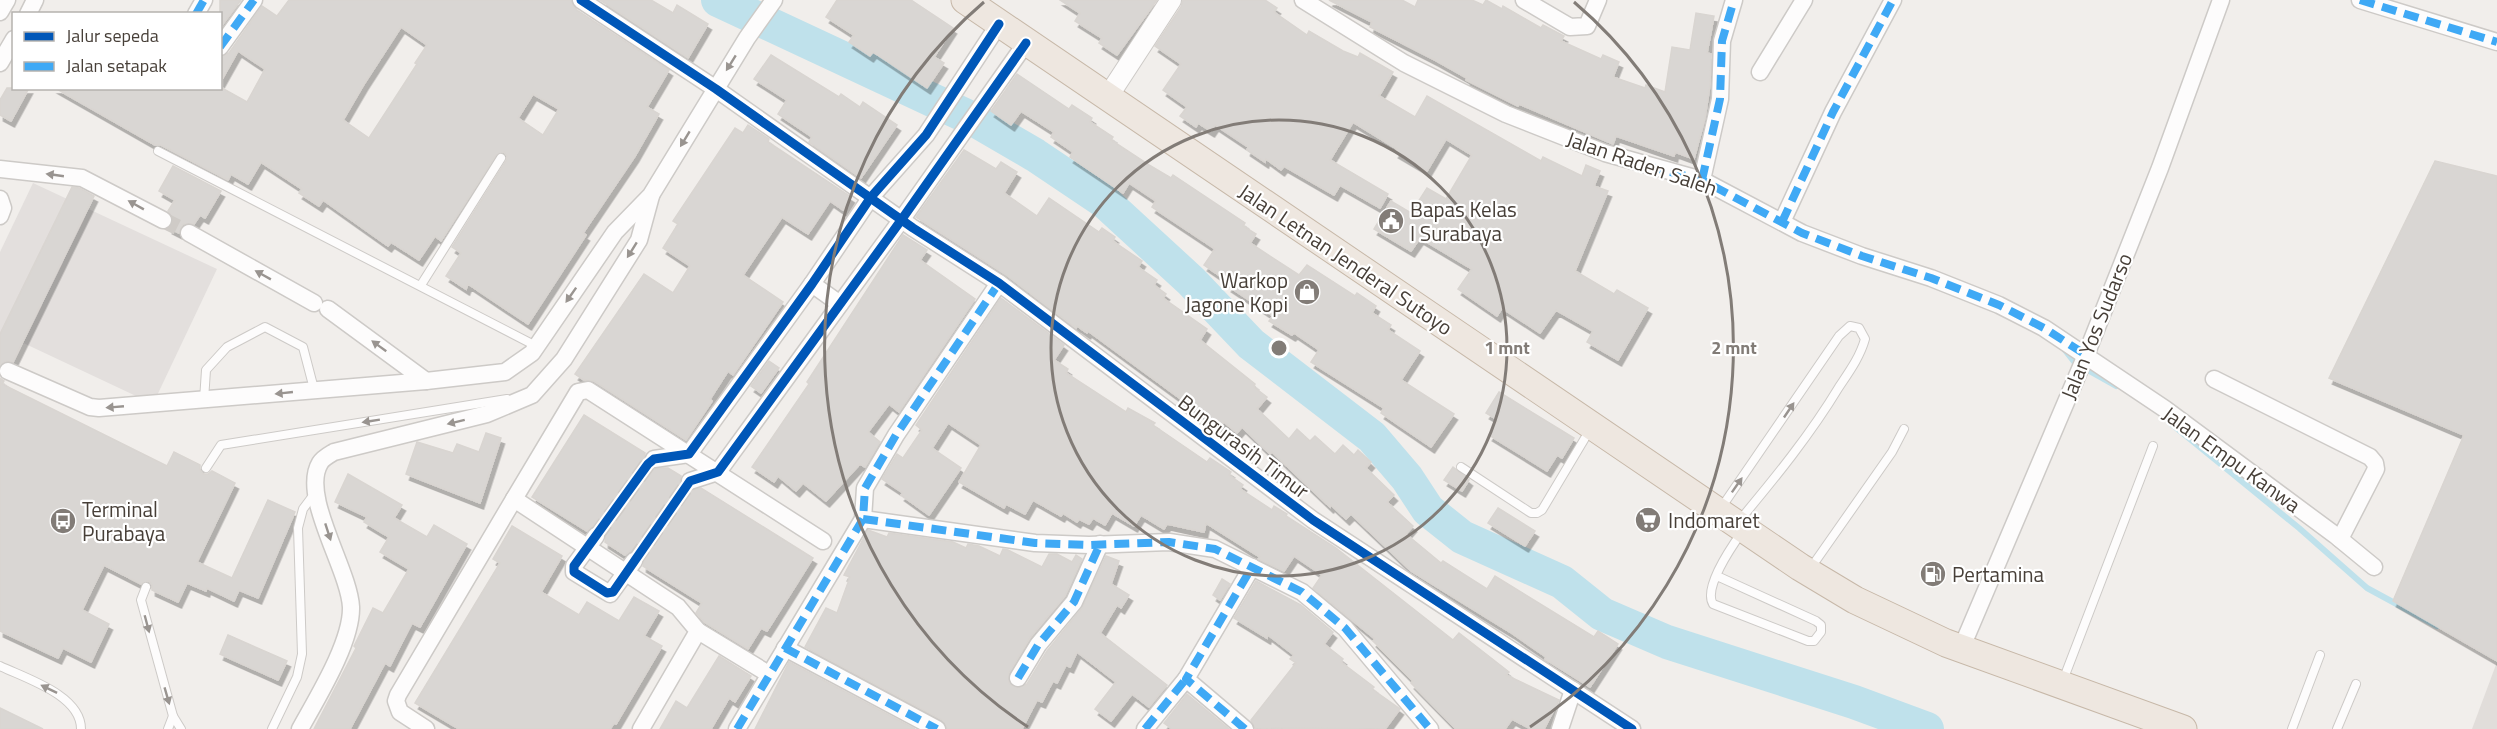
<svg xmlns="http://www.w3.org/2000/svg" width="2497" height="729" font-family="'Titillium Web',sans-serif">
	<defs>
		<filter id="shadow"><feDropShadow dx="3.5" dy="6" stdDeviation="0" flood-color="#0004"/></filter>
	</defs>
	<rect width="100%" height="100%" fill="#f1eeeb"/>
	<polygon fill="#e1ddda" points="2497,662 2497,729 2472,729"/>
	<polygon fill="#e3dfdd" points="33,183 217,269 153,404 0,332 0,252"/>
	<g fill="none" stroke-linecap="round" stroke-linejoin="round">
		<g stroke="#bfe1eb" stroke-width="6">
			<polyline points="2064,349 2075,363 2116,386"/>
			<polyline points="2169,422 2299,528 2367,588 2437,626"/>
		</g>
		<polyline stroke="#bfe1eb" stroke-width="34" points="718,0 975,120 1035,155 1105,202 1191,281 1251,344 1372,437 1407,478 1428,510 1462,537 1562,582 1602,614 1667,642 1854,702 1927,729"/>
	</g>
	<g fill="#d9d6d3" stroke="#d9d5d1" stroke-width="1.5" fill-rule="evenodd" filter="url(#shadow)">
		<polygon points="220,0 241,0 220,28"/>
		<path d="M 289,0 L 571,0 L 575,9 L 669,70 L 647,107 L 659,114 L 635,156 L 583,233 L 586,235 L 528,324 L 468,284 L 466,289 L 446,276 L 461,253 L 452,247 L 506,161 L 507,156 L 504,152 L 496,155 L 441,241 L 435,236 L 419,260 L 391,242 L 388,246 L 323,200 L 319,206 L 299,193 L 302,189 L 261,162 L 248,184 L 231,174 L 228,180 L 161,145 L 155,145 L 55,88 L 222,88 L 247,102 L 265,69 L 238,51 L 220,83 L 220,57 L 229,53 L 262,6 L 277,16 ZM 401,27 L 427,45 L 415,63 L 417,64 L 369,138 L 343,120 L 364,84 ZM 533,94 L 559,109 L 543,135 L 518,118 Z"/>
		<polygon points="600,0 651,0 673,13 677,5 708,24 688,58"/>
		<polygon points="837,0 911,0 953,28 934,57 944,63 927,88 873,52 870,56 849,42 854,35 826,17"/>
		<polygon points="1060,0 1157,0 1117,55 1099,43 1102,38 1075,21 1080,13"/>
		<polygon points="1183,0 1265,0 1277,8 1274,12 1307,35 1309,31 1343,51 1358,57 1360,53 1393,72 1379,96 1415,117 1427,96 1541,161 1543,157 1582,176 1586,165 1600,171 1594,186 1608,191 1575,271 1614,294 1617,290 1648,308 1618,360 1587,342 1593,331 1556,310 1540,333 1502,308 1497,316 1458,289 1472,269 1420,238 1411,251 1374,229 1391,201 1411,213 1427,188 1446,199 1472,155 1446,139 1427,171 1395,152 1397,149 1353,122 1330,160 1388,194 1380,208 1340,185 1334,195 1284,166 1281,170 1266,159 1265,162 1247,150 1248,147 1215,125 1211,131 1198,123 1196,127 1180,116 1187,107 1163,90 1181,64 1155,46 1181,7"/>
		<polygon points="1329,0 1402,0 1415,7 1418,0 1472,0 1483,5 1486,0 1502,9 1503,6 1541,28 1543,25 1564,36 1561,41 1601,59 1603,55 1619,62 1613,77 1645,88 1646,85 1665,92 1672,47 1690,50 1696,13 1714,16 1707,53 1711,54 1710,85 1705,118 1694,159 1675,152 1674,156 1616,136 1613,144 1519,104 1518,106 1466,80 1467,78 1435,60 1370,27 1372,22"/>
		<polygon points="771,55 839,97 841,94 860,107 863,102 897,125 861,178 809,142 812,137 778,114 787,100 754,79"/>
		<polygon points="1017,74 1069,109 1072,105 1092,118 1090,122 1113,137 1111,140 1149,165 1171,178 1173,175 1245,223 1243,226 1256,234 1250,243 1299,275 1307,265 1355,296 1357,293 1376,306 1372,313 1391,325 1388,330 1420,351 1401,380 1454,414 1431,447 1381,413 1384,408 1311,362 1319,350 1294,333 1292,335 1269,321 1273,316 1228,286 1230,283 1204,265 1215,249 1152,207 1156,201 1129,183 1123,193 1098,176 1070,157 1073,152 1051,137 1054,132 1021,111 1011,125 991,111"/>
		<polygon points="7,88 29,88 11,121 0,115 0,100"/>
		<polygon points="748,125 769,139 768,142 851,197 843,210 830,201 808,234 782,217 743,275 783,302 733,375 728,371 710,399 712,401 686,440 594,381 584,380 575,374 644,274 673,293 690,266 663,248 678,224 673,221 735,128 743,133"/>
		<polygon points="964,150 996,169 1001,162 1017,172 1004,193 1037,216 1049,198 1099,232 1102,228 1115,237 1113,241 1142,261 1138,267 1157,280 1154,285 1166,294 1163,298 1207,329 1200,340 1255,384 1254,387 1267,397 1257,409 1289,439 1297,429 1310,441 1315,436 1335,454 1343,445 1354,455 1358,450 1371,462 1366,468 1394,495 1387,502 1413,526 1406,534 1441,563 1443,561 1487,589 1495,576 1594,637 1598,631 1618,644 1590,687 1545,659 1546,657 1510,632 1411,571 1351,514 1346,519 1331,505 1330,507 1272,452 1270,454 1242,427 1237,433 1224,422 1219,427 1088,331 1087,333 1077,326 1076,328 1005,274 916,217"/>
		<polygon points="2435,161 2497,176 2497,661 2393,601 2464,435 2329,378"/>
		<polygon points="173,166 221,191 205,218 200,215 194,224 183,224 179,233 169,228 173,219 168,211 175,200 159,191"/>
		<polygon points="72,187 79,188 94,196 13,362 6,361 0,365 0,334"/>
		<polygon points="903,235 927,250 920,260 975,299 899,412 889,404 868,432 880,442 865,467 860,464 826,501 803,483 796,491 778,476 774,482 752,467 809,384 807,382"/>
		<polygon points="1001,298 1064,345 1054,360 1068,369 1066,373 1126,412 1128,408 1155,423 1153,425 1207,462 1210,458 1231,472 1229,475 1243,485 1240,489 1272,510 1274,506 1287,514 1286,516 1336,548 1453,640 1459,633 1509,672 1506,675 1559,700 1544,729 1531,729 1512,719 1505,729 1456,729 1411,683 1413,681 1373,641 1375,639 1313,588 1322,575 1294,556 1284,571 1258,559 1260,557 1206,523 1204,532 1167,524 1164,529 1141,515 1134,526 1112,513 1105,525 1093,518 1089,524 1079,519 1077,522 1063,513 1061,516 1033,500 1025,514 1006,504 1004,508 959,482 981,445 948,423 932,448 961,468 929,515 901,495 903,493 882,479 897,454 903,458 922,430 916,425"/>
		<polygon points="769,361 779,368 761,393 751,386"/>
		<polygon points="0,378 4,381 2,384 167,466 174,452 200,465 200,470 203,474 208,474 212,471 235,483 197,562 232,578 268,500 295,512 258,598 239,590 234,601 207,588 206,591 187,583 178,602 152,590 152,585 149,581 141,584 104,565 82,610 109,624 91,662 63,648 58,658 0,631"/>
		<polygon points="1499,392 1574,438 1562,458 1557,455 1547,471 1489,435 1498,420 1486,413"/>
		<polygon points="584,415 645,453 644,461 650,468 668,468 681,476 680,484 683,489 688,491 701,488 813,558 767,631 761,628 748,649 704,622 696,613 702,603 643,566 644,557 640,552 630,551 625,555 605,542 606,532 602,527 592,526 587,531 532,497"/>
		<polygon points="486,433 501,438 480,503 406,474 417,442 453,453 457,444 479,452"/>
		<polygon points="1453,467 1469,480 1462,491 1444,480"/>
		<polygon points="348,474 402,505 394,518 427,537 434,525 467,544 420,627 412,623 390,666 385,663 350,729 314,729 356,648 354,646 373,608 383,613 409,569 380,552 389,537 364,522 367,517 335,502"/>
		<polygon points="1498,508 1535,531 1525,546 1488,523"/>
		<polygon points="512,526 562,556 541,592 579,615 587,602 619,621 634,597 659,611 644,636 662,646 616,724 614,723 610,729 459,729 415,703 500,563 493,559"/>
		<polygon points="868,530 887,537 889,533 953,542 966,548 968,544 979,546 1000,556 1003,549 1008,550 1042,567 1049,554 1057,554 1072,562 1076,555 1082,559 1065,596 1030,638 1009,673 1009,683 1017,688 1027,684 1047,651 1082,608 1106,556 1119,561 1111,584 1129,595 1121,608 1117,605 1100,633 1167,685 1149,707 1132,694 1111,721 1095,709 1116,682 1077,652 1070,667 1066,665 1057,683 1053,681 1042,702 1037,700 1022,729 947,729 942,720 805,647 826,608 837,613 850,577 844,575"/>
		<polygon points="1222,579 1230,584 1220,600 1213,595"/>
		<polygon points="1256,581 1301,605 1333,632 1324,644 1343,659 1341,662 1374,687 1372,689 1400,709 1385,729 1255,728 1251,720 1296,663 1290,659 1294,655 1268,635 1267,638 1234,618"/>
		<polygon points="228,635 287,661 278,680 220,654"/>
		<polygon points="719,656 751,676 735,702 729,698 711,729 660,729 676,701 687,708"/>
		<polygon points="789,662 915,729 755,729"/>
		<polygon points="1187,694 1229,729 1172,729 1164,723"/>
		<polygon points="0,708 43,729 0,729"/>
	</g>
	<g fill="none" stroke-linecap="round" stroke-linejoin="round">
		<g stroke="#cfcbc7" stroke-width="16" stroke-dasharray="16 8" stroke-linecap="butt">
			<polyline points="163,220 189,233"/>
			<polyline points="596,536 648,464 654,459"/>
			<polyline points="634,561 690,481"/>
		</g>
		<g stroke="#cdcac7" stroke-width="10">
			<g id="service">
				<polyline points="158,151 536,346"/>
				<polyline points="421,285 501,158"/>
				<polyline points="204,400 206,370 227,347 265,327 303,347 314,389"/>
				<polyline points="1461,467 1531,513 1537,513 1542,510 1591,428"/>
				<polyline points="206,468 221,445 507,399"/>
				<path d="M 1721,508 L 1839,336 L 1850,326 L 1859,328 L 1865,339 C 1860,357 1849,372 1839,387 C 1810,435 1775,478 1739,521"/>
				<polyline points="1810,569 1892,452 1904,429"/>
				<path d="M 1717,576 L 1816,621 L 1821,625 L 1821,632 L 1814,641 L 1808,641 L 1713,604 C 1703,588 1732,546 1742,532"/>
				<polyline points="146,587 141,600 173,716 168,729"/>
				<path d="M 0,666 C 25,678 81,695 81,729"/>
				<polyline points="2062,683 2153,446"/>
				<polyline points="173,716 181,729"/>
				<polyline points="272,729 297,677 302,654 298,528 303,509 315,493"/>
				<polyline points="2292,729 2320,655"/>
				<polyline points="2337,729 2356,684"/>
			</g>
		</g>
		<g stroke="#cdcac7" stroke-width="19">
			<g id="minor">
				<polyline points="581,0 716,89 913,228 999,283 1313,520 1632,729"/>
				<polyline points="1303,0 1404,63 1506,114 1605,153 1702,180 1802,233 1862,256 1931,278 1999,305 2044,328 2165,409 2335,535 2374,567"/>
				<polyline points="1524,0 1570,27 1587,26 1598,0"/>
				<polyline points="2360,0 2497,42"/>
				<polyline points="0,12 7,0"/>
				<polyline points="28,14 35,0"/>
				<polyline points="196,14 204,0"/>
				<polyline points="220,47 254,0"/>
				<polyline points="0,63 14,39"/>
				<polyline points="1760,72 1804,0"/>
				<polyline points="0,169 82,178 163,220"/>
				<polyline points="1702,180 1720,99 1722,41 1734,0"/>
				<polyline points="0,199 3,208 0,216"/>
				<polyline points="1782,222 1833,112 1893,0"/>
				<polyline points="189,233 314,303"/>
				<polyline points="812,284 840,304"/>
				<polyline points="328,309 426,381"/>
				<polyline points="8,371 90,407 99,408 426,381 505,372 532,353 615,232 651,195 747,38 774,0"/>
				<polyline points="2214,379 2370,457 2375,463 2376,469 2340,539"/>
				<polyline points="654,459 689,454 812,284 871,197 926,135 999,24"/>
				<polyline points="690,481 718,472 902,219 1026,43"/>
				<polyline points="514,499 578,392 588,390 823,541"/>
				<polyline points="863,519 1035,543 1089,545 1169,542 1215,549 1302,592 1345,628 1430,729"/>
				<polyline points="596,536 574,566 574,572 610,594 634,561"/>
				<polyline points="698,631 762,670"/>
				<polyline points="785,648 937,729"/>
				<polyline points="1961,649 2086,355 2160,168 2221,0"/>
				<polyline points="1018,678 1038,645 1074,602 1100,544"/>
				<path d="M 300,729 C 317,698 352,642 351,607 C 349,569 300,496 320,463 C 323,458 329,455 334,452 L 487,414 L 532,395 L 564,359 L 639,240 L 651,196"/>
				<polyline points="426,729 400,712 396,701 398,695 514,499 678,607 698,631 641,729"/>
				<polyline points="737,729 863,519 865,488 896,435 999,283"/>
				<polyline points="1145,729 1186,679"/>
				<polyline points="1245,729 1186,679 1252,567"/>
				<polyline points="1560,729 1573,690"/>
			</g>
		</g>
		<g stroke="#cdcac7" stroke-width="22">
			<polyline id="tertiary" points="1107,98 1171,0"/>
		</g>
		<g stroke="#c7b8a8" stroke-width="29">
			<polyline id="trunk" points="965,0 1800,567 1855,600 1946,643 2183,729"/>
		</g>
		<use href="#service" stroke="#fdfcfc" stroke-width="8"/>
		<use href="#minor" stroke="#fdfcfc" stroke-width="16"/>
		<use href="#tertiary" stroke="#fdfcfc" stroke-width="20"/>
		<use href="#trunk" stroke="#eee7e0" stroke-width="27"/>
		<g stroke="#3fa9f5" stroke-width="8" stroke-dasharray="15 8" stroke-linecap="butt">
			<polyline points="2360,0 2497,42"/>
			<polyline points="196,14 204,0"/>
			<polyline points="220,47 254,0"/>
			<polyline points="1648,166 1702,180 1802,233 1862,256 1931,278 1999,305 2044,328 2086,355"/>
			<polyline points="1702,180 1720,99 1722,41 1734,0"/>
			<polyline points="1782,222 1833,112 1893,0"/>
			<polyline points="863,519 1035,543 1089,545 1169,542 1215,549 1302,592 1345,628 1430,729"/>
			<polyline points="785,648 937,729"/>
			<polyline points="1018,678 1038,645 1074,602 1100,544"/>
			<polyline points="737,729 863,519 865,488 896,435 999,283"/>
			<polyline points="1145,729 1186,679"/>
			<polyline points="1245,729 1186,679 1252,567"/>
		</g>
		<g stroke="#fff" stroke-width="13">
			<g id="cycleway">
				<polyline points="581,0 716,89 913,228 999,283 1313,520 1632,729"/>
				<polyline points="999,24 926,135 871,197 812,284 689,454 654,459 648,464 574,566 574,572 607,593 613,592 690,481 718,472 902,219 1026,43"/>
			</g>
		</g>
		<use href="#cycleway" stroke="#0057b8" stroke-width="9"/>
	</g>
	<defs><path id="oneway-solid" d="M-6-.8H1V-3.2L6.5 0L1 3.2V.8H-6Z" transform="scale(1.5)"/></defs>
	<g fill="#999490">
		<use href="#oneway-solid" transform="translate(731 63) rotate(122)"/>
		<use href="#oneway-solid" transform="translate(685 139) rotate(121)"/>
		<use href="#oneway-solid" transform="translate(55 175) rotate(-172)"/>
		<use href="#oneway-solid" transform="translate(136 205) rotate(-151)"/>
		<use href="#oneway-solid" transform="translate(632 250) rotate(122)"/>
		<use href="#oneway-solid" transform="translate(263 275) rotate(-151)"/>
		<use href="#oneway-solid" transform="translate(571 295) rotate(125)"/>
		<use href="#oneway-solid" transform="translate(379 346) rotate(-144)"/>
		<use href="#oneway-solid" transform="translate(284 393) rotate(174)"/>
		<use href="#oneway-solid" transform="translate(115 407) rotate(175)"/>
		<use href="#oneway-solid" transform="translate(1789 410) rotate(-56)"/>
		<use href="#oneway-solid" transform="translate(371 421) rotate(171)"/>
		<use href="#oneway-solid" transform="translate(456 422) rotate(166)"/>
		<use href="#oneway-solid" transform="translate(1737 485) rotate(-55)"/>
		<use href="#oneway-solid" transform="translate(328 532) rotate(72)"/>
		<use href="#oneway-solid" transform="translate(147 624) rotate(75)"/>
		<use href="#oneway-solid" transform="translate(49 689) rotate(-154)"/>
		<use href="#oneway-solid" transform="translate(167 696) rotate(74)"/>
	</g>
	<g fill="none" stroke="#827c77" stroke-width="3">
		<circle cx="1279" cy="348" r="228"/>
		<path d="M1028 727A455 455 0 0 1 984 2M1574 2A455 455 0 0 1 1530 727"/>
	</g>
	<defs>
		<g id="civic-disc" transform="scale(1.35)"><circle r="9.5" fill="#827c77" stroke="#fff"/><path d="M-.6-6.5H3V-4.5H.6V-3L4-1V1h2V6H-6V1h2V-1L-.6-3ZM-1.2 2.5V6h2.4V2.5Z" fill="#fff"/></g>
		<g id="shop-disc" transform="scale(1.35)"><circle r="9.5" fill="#827c77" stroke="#fff"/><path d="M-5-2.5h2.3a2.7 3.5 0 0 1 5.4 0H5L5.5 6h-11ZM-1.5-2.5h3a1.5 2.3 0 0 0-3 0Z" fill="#fff"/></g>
		<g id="supermarket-disc" transform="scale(1.35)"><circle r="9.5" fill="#827c77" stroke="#fff"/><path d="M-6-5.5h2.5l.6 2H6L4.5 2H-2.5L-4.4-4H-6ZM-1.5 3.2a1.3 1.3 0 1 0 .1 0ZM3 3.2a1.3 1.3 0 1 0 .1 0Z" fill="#fff"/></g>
		<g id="bus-disc" transform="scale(1.35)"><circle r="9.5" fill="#827c77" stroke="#fff"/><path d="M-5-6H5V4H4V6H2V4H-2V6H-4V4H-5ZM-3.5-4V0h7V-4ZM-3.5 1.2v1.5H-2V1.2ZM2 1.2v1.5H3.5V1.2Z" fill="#fff"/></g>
		<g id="fuel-disc" transform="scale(1.35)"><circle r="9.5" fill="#827c77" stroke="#fff"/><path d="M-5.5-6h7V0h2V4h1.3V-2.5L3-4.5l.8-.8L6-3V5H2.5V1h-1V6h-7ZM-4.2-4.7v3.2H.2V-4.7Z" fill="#fff"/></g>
	</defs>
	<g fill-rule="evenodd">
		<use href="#civic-disc" x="1391" y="221"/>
		<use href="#shop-disc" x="1307" y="292"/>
		<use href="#supermarket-disc" x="1648" y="520"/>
		<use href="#bus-disc" x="63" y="521"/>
		<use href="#fuel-disc" x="1933" y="574"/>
	</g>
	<g text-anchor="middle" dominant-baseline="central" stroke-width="4.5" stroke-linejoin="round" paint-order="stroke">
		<g font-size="21" fill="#473f38" stroke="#fff">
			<text transform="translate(1642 163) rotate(19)">Jalan Raden Saleh</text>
			<text transform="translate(1346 259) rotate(34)">Jalan Letnan Jenderal Sutoyo</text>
			<text transform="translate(2096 326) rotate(-68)">Jalan Yos Sudarso</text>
			<text transform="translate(1244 446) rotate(37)">Bungurasih Timur</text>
			<text transform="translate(2232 459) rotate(36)">Jalan Empu Kanwa</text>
		</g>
		<g font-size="21" fill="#473f38" stroke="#fff" text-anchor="start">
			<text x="1410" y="209">Bapas Kelas<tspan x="1410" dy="24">I Surabaya</tspan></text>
			<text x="1288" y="280" text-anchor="end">Warkop<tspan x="1288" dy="24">Jagone Kopi</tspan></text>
			<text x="82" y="509">Terminal<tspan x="82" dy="24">Purabaya</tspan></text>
			<text x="1668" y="520">Indomaret</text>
			<text x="1952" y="574">Pertamina</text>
		</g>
	</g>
	<circle cx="1279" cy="348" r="9" fill="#827c77" stroke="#fff" stroke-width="3"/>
	<g font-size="18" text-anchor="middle" font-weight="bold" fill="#827c77" stroke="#fff" stroke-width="4.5" stroke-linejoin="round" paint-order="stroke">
		<text x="1507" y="354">1 mnt</text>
		<text x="1734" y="354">2 mnt</text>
	</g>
	<rect x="12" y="12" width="210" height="78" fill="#ffffff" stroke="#b5b2af" stroke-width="1.5"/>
	<rect x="24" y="32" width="30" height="9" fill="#0057b8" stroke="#b5b2af" stroke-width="1.5"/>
	<text x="66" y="42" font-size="18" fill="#473f38">Jalur sepeda</text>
	<rect x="24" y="62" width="30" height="9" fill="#3fa9f5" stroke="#b5b2af" stroke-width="1.5"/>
	<text x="66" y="72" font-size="18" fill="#473f38">Jalan setapak</text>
</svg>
